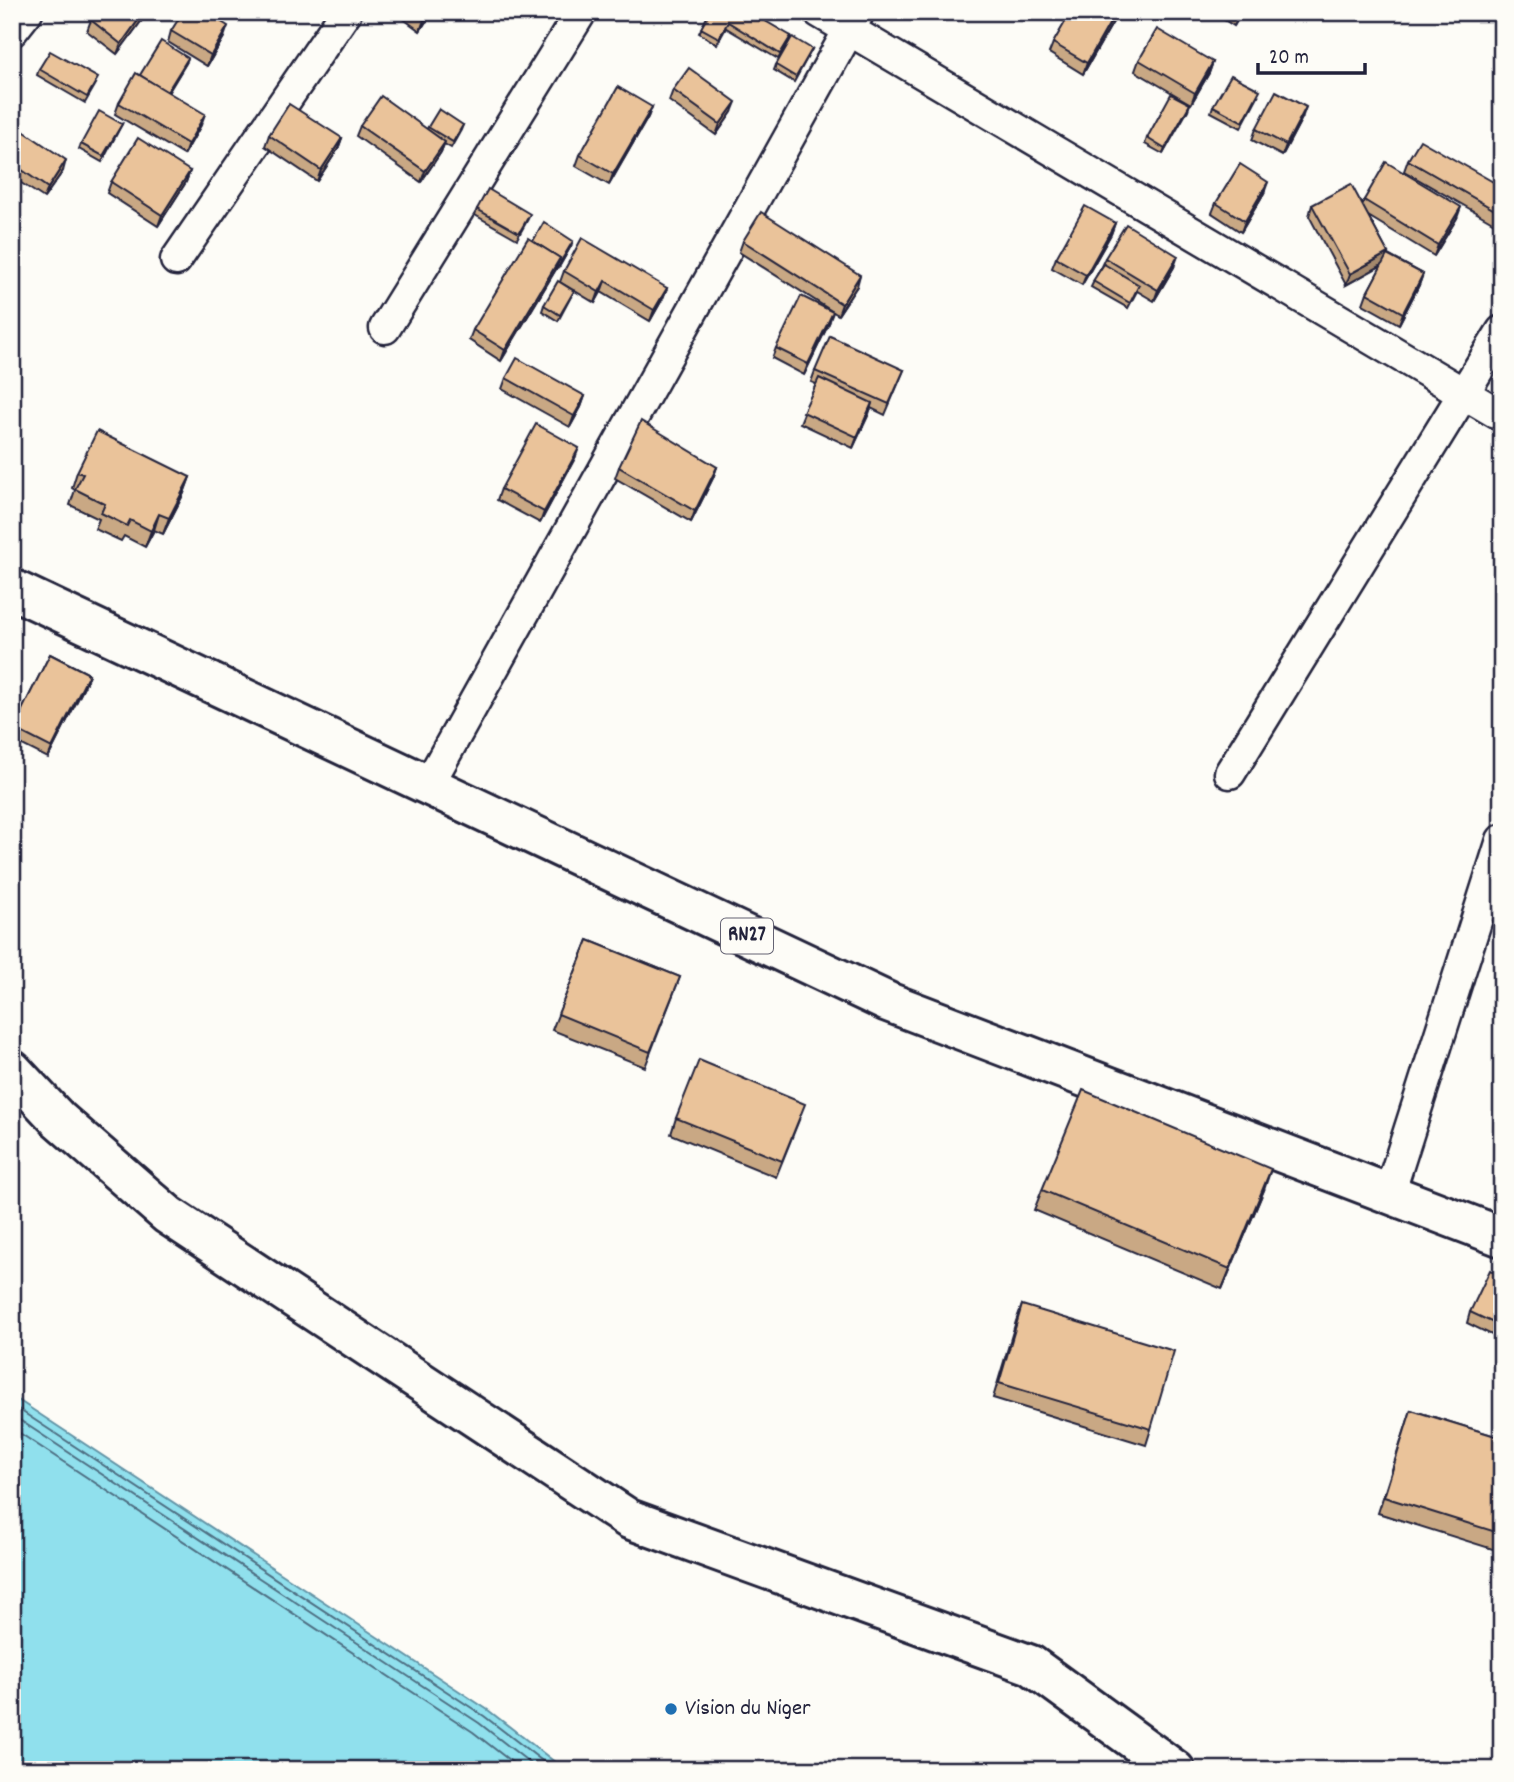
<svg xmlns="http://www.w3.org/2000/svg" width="1514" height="1782" font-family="Dekko,sans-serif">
	<rect width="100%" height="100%" fill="#fdfcf7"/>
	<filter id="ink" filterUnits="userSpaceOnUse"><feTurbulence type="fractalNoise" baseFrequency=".0143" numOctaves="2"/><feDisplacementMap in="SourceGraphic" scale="14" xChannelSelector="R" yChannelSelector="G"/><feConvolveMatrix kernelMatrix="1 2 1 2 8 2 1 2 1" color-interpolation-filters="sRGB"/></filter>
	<g filter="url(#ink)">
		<polygon fill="#f7ebdb" points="12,1111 21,1120 21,1213 12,1272"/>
		<polygon fill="#90e0ed" stroke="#6494a6" stroke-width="2" points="12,1396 488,1710 565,1770 12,1770"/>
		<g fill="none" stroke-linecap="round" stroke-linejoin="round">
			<g stroke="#4e6e82" stroke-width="2">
				<polyline points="12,1405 484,1716 554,1770"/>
				<polyline points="12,1415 479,1723 539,1770"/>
				<polyline points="12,1428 473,1732 522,1770"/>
			</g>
			<g stroke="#22223b" stroke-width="35">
				<g id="minor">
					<polyline points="819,12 1502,416"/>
					<polyline points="12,31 27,12"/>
					<polyline points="176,260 346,12"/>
					<polyline points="385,328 581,12"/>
					<polyline points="1230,773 1502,331"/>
					<polyline points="427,787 859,12"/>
					<polyline points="1389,1194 1502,840"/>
				</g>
			</g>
			<g stroke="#22223b" stroke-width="44">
				<polyline id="secondary" points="12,1070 58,1119 168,1215 629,1519 1031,1665 1175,1770"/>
			</g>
			<g stroke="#22223b" stroke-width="44">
				<polyline id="primary" points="12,589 888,1002 1502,1237"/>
			</g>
			<use href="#minor" stroke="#fdfcf7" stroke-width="30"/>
			<use href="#secondary" stroke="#fdfcf7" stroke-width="38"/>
			<use href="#primary" stroke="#fdfcf7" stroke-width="38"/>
		</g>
		<g fill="#c9a884" stroke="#22223b" stroke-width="2">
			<polygon points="97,12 148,12 117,54 87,31 91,20"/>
			<polygon points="394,12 432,12 420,31"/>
			<polygon points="710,12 791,36 789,42 778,59 726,28 717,44 699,33"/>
			<polygon points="1051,12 1069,12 1064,21"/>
			<polygon points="1215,12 1242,12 1234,26 1215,14"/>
			<polygon points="1117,15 1083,74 1049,53 1053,43"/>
			<polygon points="171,31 224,37 207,66 168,42"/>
			<polygon points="812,49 794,82 774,70 776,65"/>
			<polygon points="1139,60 1213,62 1209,73 1191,104 1135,71"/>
			<polygon points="186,63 168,92 201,125 184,155 115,114 119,103 140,75"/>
			<polygon points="39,69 96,84 85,103 37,75"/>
			<polygon points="673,90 732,112 716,135 669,101"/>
			<polygon points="1258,96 1241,128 1211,112 1213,106"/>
			<polygon points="1190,104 1163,154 1145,144 1147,138"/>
			<polygon points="652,107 648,117 609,185 576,166 580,155"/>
			<polygon points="1302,118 1282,156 1252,140 1256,129"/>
			<polygon points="122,124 102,162 79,149 81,144"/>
			<polygon points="463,125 461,130 451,148 444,144 441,152 421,182 356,136 360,126 427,129 428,127"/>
			<polygon points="12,132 63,171 44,198 12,177"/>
			<polygon points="269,135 342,138 338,149 317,181 265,146"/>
			<polygon points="1408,160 1502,214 1496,224 1404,171"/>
			<polygon points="190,171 186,182 158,226 107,193 111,182"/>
			<polygon points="1264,193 1241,232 1212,213 1216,203"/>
			<polygon points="1364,200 1457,218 1434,256 1368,216 1388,253 1388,255 1423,274 1419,285 1399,324 1363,304 1367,293 1382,265 1346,285 1309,216 1312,205 1362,205"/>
			<polygon points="477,209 528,219 517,239 475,215"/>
			<polygon points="1115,223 1111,234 1082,285 1052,268 1056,258"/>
			<polygon points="533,241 571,246 559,267 558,266 501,361 469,340 473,330"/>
			<polygon points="743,241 857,286 838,315 739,252"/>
			<polygon points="1105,258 1174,267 1154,301 1137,291 1128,308 1091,287"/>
			<polygon points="564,271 667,288 663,298 650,321 601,292 595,303 560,282"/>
			<polygon points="574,291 558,321 542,311 544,305"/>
			<polygon points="829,323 804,375 772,358 776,348"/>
			<polygon points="904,370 885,415 871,408 853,448 800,423 816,384 811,382 815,371"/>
			<polygon points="506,378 585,396 581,407 570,427 502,389"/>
			<polygon points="575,458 540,523 497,500 501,489"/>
			<polygon points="619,467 717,467 713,478 691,522 615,478"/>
			<polygon points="77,472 190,477 184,493 163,534 154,530 145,547 124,536 121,541 95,529 99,519 70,505 75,490 72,488"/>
			<polygon points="50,654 89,674 85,685 48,758 12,740 12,730"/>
			<polygon points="588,940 680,977 645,1067 552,1030"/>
			<polygon points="676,1118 799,1120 776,1177 671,1134"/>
			<polygon points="1042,1190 1264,1190 1222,1289 1034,1210"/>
			<polygon points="1502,1275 1502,1340 1467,1323 1470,1312"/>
			<polygon points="1022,1305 1151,1429 1146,1445 993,1398 1016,1321"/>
			<polygon points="1411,1410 1502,1438 1502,1552 1378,1513"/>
		</g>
		<g fill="#a4886c" stroke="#22223b" stroke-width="2">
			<polygon points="144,12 148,12 117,54 121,44"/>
			<polygon points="429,12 432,12 420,31 424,20"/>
			<polygon points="1116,12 1118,12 1117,15 1083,74 1087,63"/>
			<polygon points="1240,12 1242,12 1234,26 1238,15"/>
			<polygon points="228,26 224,37 207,66 211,55"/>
			<polygon points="188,58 186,63 165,98 167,92"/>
			<polygon points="1213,62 1209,73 1191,104 1195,93"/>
			<polygon points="736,102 732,112 716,135 720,124"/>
			<polygon points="1190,104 1188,110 1163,154 1165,149"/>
			<polygon points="652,107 648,117 609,185 613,174"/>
			<polygon points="1306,107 1302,118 1282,156 1286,145"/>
			<polygon points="205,114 201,125 184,155 188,144"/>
			<polygon points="342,138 338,149 317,181 321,170"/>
			<polygon points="445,142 441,152 421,182 425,171"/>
			<polygon points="66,160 63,171 44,198 48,188"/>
			<polygon points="190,171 186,182 158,226 162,215"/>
			<polygon points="1268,182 1264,193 1241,232 1245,221"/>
			<polygon points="1461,207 1457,218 1434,256 1438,245"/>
			<polygon points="1115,223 1111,234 1082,285 1086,275"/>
			<polygon points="573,241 571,246 559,267 561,261"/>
			<polygon points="1388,253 1384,264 1346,285 1350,274"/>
			<polygon points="1178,256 1174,267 1154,301 1158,290"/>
			<polygon points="560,258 556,269 501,361 505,350"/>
			<polygon points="1423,274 1419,285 1399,324 1403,313"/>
			<polygon points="860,275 857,286 838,315 842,304"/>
			<polygon points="605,281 601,292 595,303 599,292"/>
			<polygon points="667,288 663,298 650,321 654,310"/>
			<polygon points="833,312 829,323 804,375 808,364"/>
			<polygon points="585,396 581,407 570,427 574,416"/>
			<polygon points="872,403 869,414 853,448 857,437"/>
			<polygon points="579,448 575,458 540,523 544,512"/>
			<polygon points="717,467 713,478 691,522 695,511"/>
			<polygon points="190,477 184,493 163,534 169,518"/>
			<polygon points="159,514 154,530 145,547 151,531"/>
			<polygon points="89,674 85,685 48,758 52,748"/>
			<polygon points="1271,1169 1264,1190 1222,1289 1230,1269"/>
		</g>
		<g fill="#eac39a" stroke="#22223b" stroke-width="2">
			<polygon points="97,12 144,12 121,44 91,20"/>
			<polygon points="183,12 205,12 228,26 211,55 171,31"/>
			<polygon points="413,12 429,12 424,20"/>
			<polygon points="710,12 750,12 791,36 780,54 728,22 719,38 701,28"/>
			<polygon points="1071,12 1116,12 1087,63 1053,43"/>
			<polygon points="1157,29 1213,62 1195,93 1139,60"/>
			<polygon points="792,37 812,49 796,77 776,65"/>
			<polygon points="161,41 188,58 167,92 140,75"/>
			<polygon points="50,51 98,78 87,97 39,69"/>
			<polygon points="689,68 736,102 720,124 673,90"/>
			<polygon points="136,73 205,114 188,144 119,103"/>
			<polygon points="1231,75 1260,90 1243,122 1213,106"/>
			<polygon points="618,87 652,107 613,174 580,155"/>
			<polygon points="1276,91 1306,107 1286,145 1256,129"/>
			<polygon points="1171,94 1190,104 1165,149 1147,138"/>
			<polygon points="381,96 445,142 425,171 360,126"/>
			<polygon points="289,104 342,138 321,170 269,135"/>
			<polygon points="439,109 463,125 453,142 428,127"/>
			<polygon points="99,111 122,124 103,156 81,144"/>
			<polygon points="16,126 66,160 48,188 12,163 12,132"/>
			<polygon points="138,138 190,171 162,215 111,182"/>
			<polygon points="1420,140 1502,187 1502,210 1500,213 1408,160"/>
			<polygon points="1386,162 1461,207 1438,245 1364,200"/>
			<polygon points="1240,164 1268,182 1245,221 1216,203"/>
			<polygon points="1351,184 1388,253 1350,274 1312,205"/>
			<polygon points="488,189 530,214 519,233 477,209"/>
			<polygon points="1085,206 1115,223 1086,275 1056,258"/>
			<polygon points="761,212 860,275 842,304 743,241"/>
			<polygon points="544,222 573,241 561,261 559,260 560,258 533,241"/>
			<polygon points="1126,224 1178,256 1158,290 1105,258"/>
			<polygon points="528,238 560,258 505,350 473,330"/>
			<polygon points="582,238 667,288 654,310 605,281 599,292 564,271"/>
			<polygon points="1387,255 1423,274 1403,313 1367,293"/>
			<polygon points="1104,264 1139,285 1130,303 1093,281"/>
			<polygon points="558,281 574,291 560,315 544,305"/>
			<polygon points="801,296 833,312 808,364 776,348"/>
			<polygon points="830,336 904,370 889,404 815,371"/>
			<polygon points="517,358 585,396 574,416 506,378"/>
			<polygon points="819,378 872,403 857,437 803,412"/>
			<polygon points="641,421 717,467 695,511 619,467"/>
			<polygon points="536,424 579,448 544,512 501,489"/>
			<polygon points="97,431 190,477 169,518 159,514 151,531 130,520 127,526 101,513 105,504 75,489 83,474 77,472"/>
			<polygon points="50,654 89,674 52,748 13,728"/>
			<polygon points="588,940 680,977 650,1052 558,1014"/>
			<polygon points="699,1060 805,1104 782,1161 676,1118"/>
			<polygon points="1083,1090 1271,1169 1230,1269 1042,1190"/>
			<polygon points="1490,1270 1502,1275 1502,1327 1470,1312"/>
			<polygon points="1022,1305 1174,1351 1151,1429 999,1383"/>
			<polygon points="1411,1410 1502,1438 1502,1534 1384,1497"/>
		</g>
	</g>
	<circle fill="#1f6fb2" stroke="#fdfcf7" stroke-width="2.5" cx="671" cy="1709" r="7"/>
	<g text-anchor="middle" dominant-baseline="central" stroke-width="7" stroke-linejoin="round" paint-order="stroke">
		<rect fill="#fdfcf7" stroke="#646373" stroke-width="2" x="721" y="918.5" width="52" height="35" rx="5"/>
		<g font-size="21" font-weight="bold" fill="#22223b">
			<text x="747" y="936">RN27</text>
		</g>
		<g font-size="23" fill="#22223b" stroke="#fdfcf7" text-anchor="start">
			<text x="685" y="1709">Vision du Niger</text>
		</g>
	</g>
	<rect width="1514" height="1782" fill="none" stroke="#fdfcf7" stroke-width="42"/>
	<rect x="21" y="21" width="1472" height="1740" fill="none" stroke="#22223b" stroke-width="2.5" filter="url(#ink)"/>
	<path d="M1258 63v10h107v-10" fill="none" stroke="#22223b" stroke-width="3.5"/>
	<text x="1269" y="63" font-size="21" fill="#22223b" stroke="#fdfcf7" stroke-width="5" paint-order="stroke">20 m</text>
</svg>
